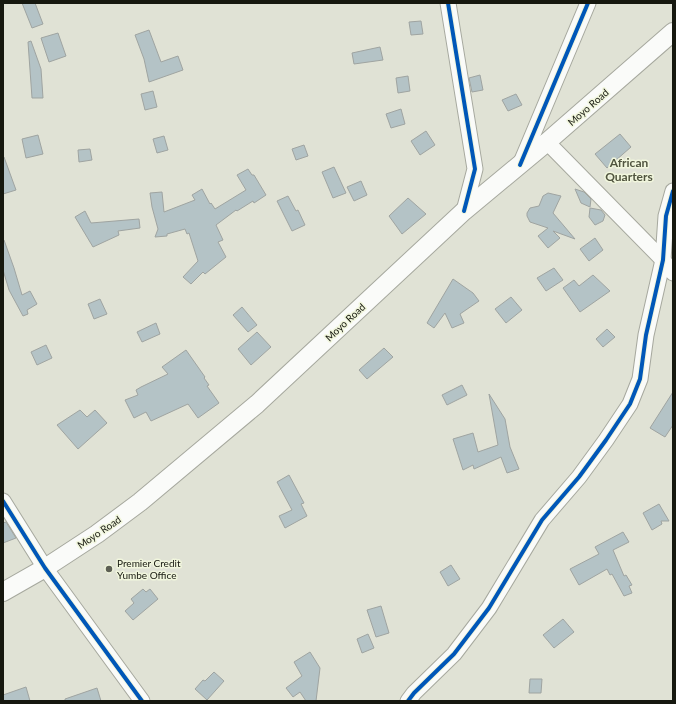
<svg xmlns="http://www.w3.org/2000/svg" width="676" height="704" font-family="Lato,sans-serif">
	<rect width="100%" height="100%" fill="#e0e2d5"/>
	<g fill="#b4c3c6" stroke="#9fa4a1">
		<polygon points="22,3 35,3 43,24 32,28"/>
		<polygon points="421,21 423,34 411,35 409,22"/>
		<polygon points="149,30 161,62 178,56 183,70 149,82 144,59 135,35"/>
		<polygon points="58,33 66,56 49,62 41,38"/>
		<polygon points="31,41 41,69 43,98 32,98 28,42"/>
		<polygon points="380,47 383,60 354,64 352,53"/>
		<polygon points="480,75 483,90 472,92 469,78"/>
		<polygon points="408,76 410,91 398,93 396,78"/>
		<polygon points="153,91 157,107 145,110 141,94"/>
		<polygon points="516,94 522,105 508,111 502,100"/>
		<polygon points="401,109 405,124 391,128 386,114"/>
		<polygon points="426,131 435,145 420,155 411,141"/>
		<polygon points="620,134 631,147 607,168 595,154"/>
		<polygon points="38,135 43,154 26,158 22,139"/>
		<polygon points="164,136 168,150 157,153 153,139"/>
		<polygon points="304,145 308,156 296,160 292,149"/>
		<polygon points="90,149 92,160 79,162 78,150"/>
		<polygon points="3,157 4,157 16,190 3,194"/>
		<polygon points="334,167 346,193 333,198 322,172"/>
		<polygon points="248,169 252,175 254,175 266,195 254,203 253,201 237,211 236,210 216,225 223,240 218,242 226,257 205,274 203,272 191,284 183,277 198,261 189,233 187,234 185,229 167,234 167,236 155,237 158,229 152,207 150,193 162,192 164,212 195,200 192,195 202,189 210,204 211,203 215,209 246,190 237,175"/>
		<polygon points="361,181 367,195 354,201 347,187"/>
		<polygon points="575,189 584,192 591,199 590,207 581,203"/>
		<polygon points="548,193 561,196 553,213 575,239 553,231 560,238 548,248 538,236 548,228 530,222 527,216 527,213 530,208 539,206 543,196"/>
		<polygon points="288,196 296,211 298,210 305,225 292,231 277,201"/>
		<polygon points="408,198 426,214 402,234 389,216"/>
		<polygon points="590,208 601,210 605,215 603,221 595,225 589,217"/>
		<polygon points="85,211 91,223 139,219 140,228 118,231 119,235 93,247 75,217"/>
		<polygon points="595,238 603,250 589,261 580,249"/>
		<polygon points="3,240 4,240 14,268 22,295 30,291 37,304 27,310 28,314 23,316 9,290 3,270"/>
		<polygon points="554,268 563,280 546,291 537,278"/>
		<polygon points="593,275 610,291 580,312 563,288 574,280 579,286"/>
		<polygon points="453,279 473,293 479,301 460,314 464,323 452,328 445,313 434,328 427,323"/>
		<polygon points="511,297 522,310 506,323 495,309"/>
		<polygon points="100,299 107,314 94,319 88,304"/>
		<polygon points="242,307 257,325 248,332 233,315"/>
		<polygon points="156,323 160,334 142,342 137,332"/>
		<polygon points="607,329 615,337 603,347 596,339"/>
		<polygon points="257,332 271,347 251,365 238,349"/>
		<polygon points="46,345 52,358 37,365 31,352"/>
		<polygon points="384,348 393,357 367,379 359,370"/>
		<polygon points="186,350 205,377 204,378 209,385 207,386 219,403 198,418 188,404 151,421 146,412 134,418 125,400 138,395 136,390 141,387 168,374 162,367"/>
		<polygon points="462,385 467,395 447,405 442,395"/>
		<polygon points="673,392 673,425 665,437 650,428"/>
		<polygon points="489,394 505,419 510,447 519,469 507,473 501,457 474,469 473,465 463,470 453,439 473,433 478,452 498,445"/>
		<polygon points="80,410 87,417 95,410 107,423 78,449 57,425"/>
		<polygon points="289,475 304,503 301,504 307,516 285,528 279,516 292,510 277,482"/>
		<polygon points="659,504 669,521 661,521 662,524 652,530 643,513"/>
		<polygon points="6,522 16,538 3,543 3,523"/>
		<polygon points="623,532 629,542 613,550 624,576 626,575 632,585 629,586 632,593 624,596 612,574 610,575 607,569 579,585 570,569 599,554 595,547"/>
		<polygon points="451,565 460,579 448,586 440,572"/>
		<polygon points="143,589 146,592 150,589 158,599 133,620 125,611 134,603 131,599"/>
		<polygon points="381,606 389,633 376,637 367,610"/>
		<polygon points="563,619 574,632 554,648 543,635"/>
		<polygon points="368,634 374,648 362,653 357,639"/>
		<polygon points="310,652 320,668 316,701 306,701 300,692 293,697 286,688 302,676 294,662"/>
		<polygon points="214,672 224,681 207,700 195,689 203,680 205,681"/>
		<polygon points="530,679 542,679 541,693 529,693"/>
		<polygon points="26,687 30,701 3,701 3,695"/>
		<polygon points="97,688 101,701 65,701 65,699"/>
	</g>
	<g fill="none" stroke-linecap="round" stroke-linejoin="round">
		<g stroke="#a6a89e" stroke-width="17">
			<g id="minor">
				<polyline points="448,3 475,169 464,211"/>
				<polyline points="547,142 663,260 673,273"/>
				<polyline points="520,165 588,3"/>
				<polyline points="3,501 45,568 142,701"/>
				<polyline points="408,701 414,693 454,654 489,608 542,520 579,477 606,440 630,404 640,379 646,335 663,260 666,216 673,191"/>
			</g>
		</g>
		<g stroke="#a6a89e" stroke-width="20">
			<polyline id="major" points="3,592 45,568 97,534 140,502 257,404 464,211 547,142 673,32"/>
		</g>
		<use href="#minor" stroke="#fafbf9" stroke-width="15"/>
		<use href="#major" stroke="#fafbf9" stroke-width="18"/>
		<g stroke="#f1f6dd" stroke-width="6">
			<g id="cycleway">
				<polyline points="448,3 475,169 464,211"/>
				<polyline points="520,165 588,3"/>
				<polyline points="3,501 45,568 142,701"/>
				<polyline points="408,701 414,693 454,654 489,608 542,520 579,477 606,440 630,404 640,379 646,335 663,260 666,216 673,191"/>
			</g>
		</g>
		<use href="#cycleway" stroke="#0057b8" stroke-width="4"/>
	</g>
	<circle fill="#5d5f54" stroke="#f1f6dd" stroke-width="1.5" cx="109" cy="569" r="4"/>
	<g text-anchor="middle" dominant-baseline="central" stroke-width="3" stroke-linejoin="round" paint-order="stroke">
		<g font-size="10" fill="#16180f" stroke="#f1f6dd">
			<text transform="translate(588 107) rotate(-41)">Moyo Road</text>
			<text transform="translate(345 322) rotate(-43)">Moyo Road</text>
			<text transform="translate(99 532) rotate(-34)">Moyo Road</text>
		</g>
		<g font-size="10" fill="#16180f" stroke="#f1f6dd" text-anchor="start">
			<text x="117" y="563">Premier Credit<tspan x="117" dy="12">Yumbe Office</tspan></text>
		</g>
		<g font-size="12" font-weight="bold" fill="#50543f" stroke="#f1f6dd">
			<text x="629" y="162">African<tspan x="629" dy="14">Quarters</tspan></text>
		</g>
	</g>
	<rect width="676" height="704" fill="none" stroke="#16180f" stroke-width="8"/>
</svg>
